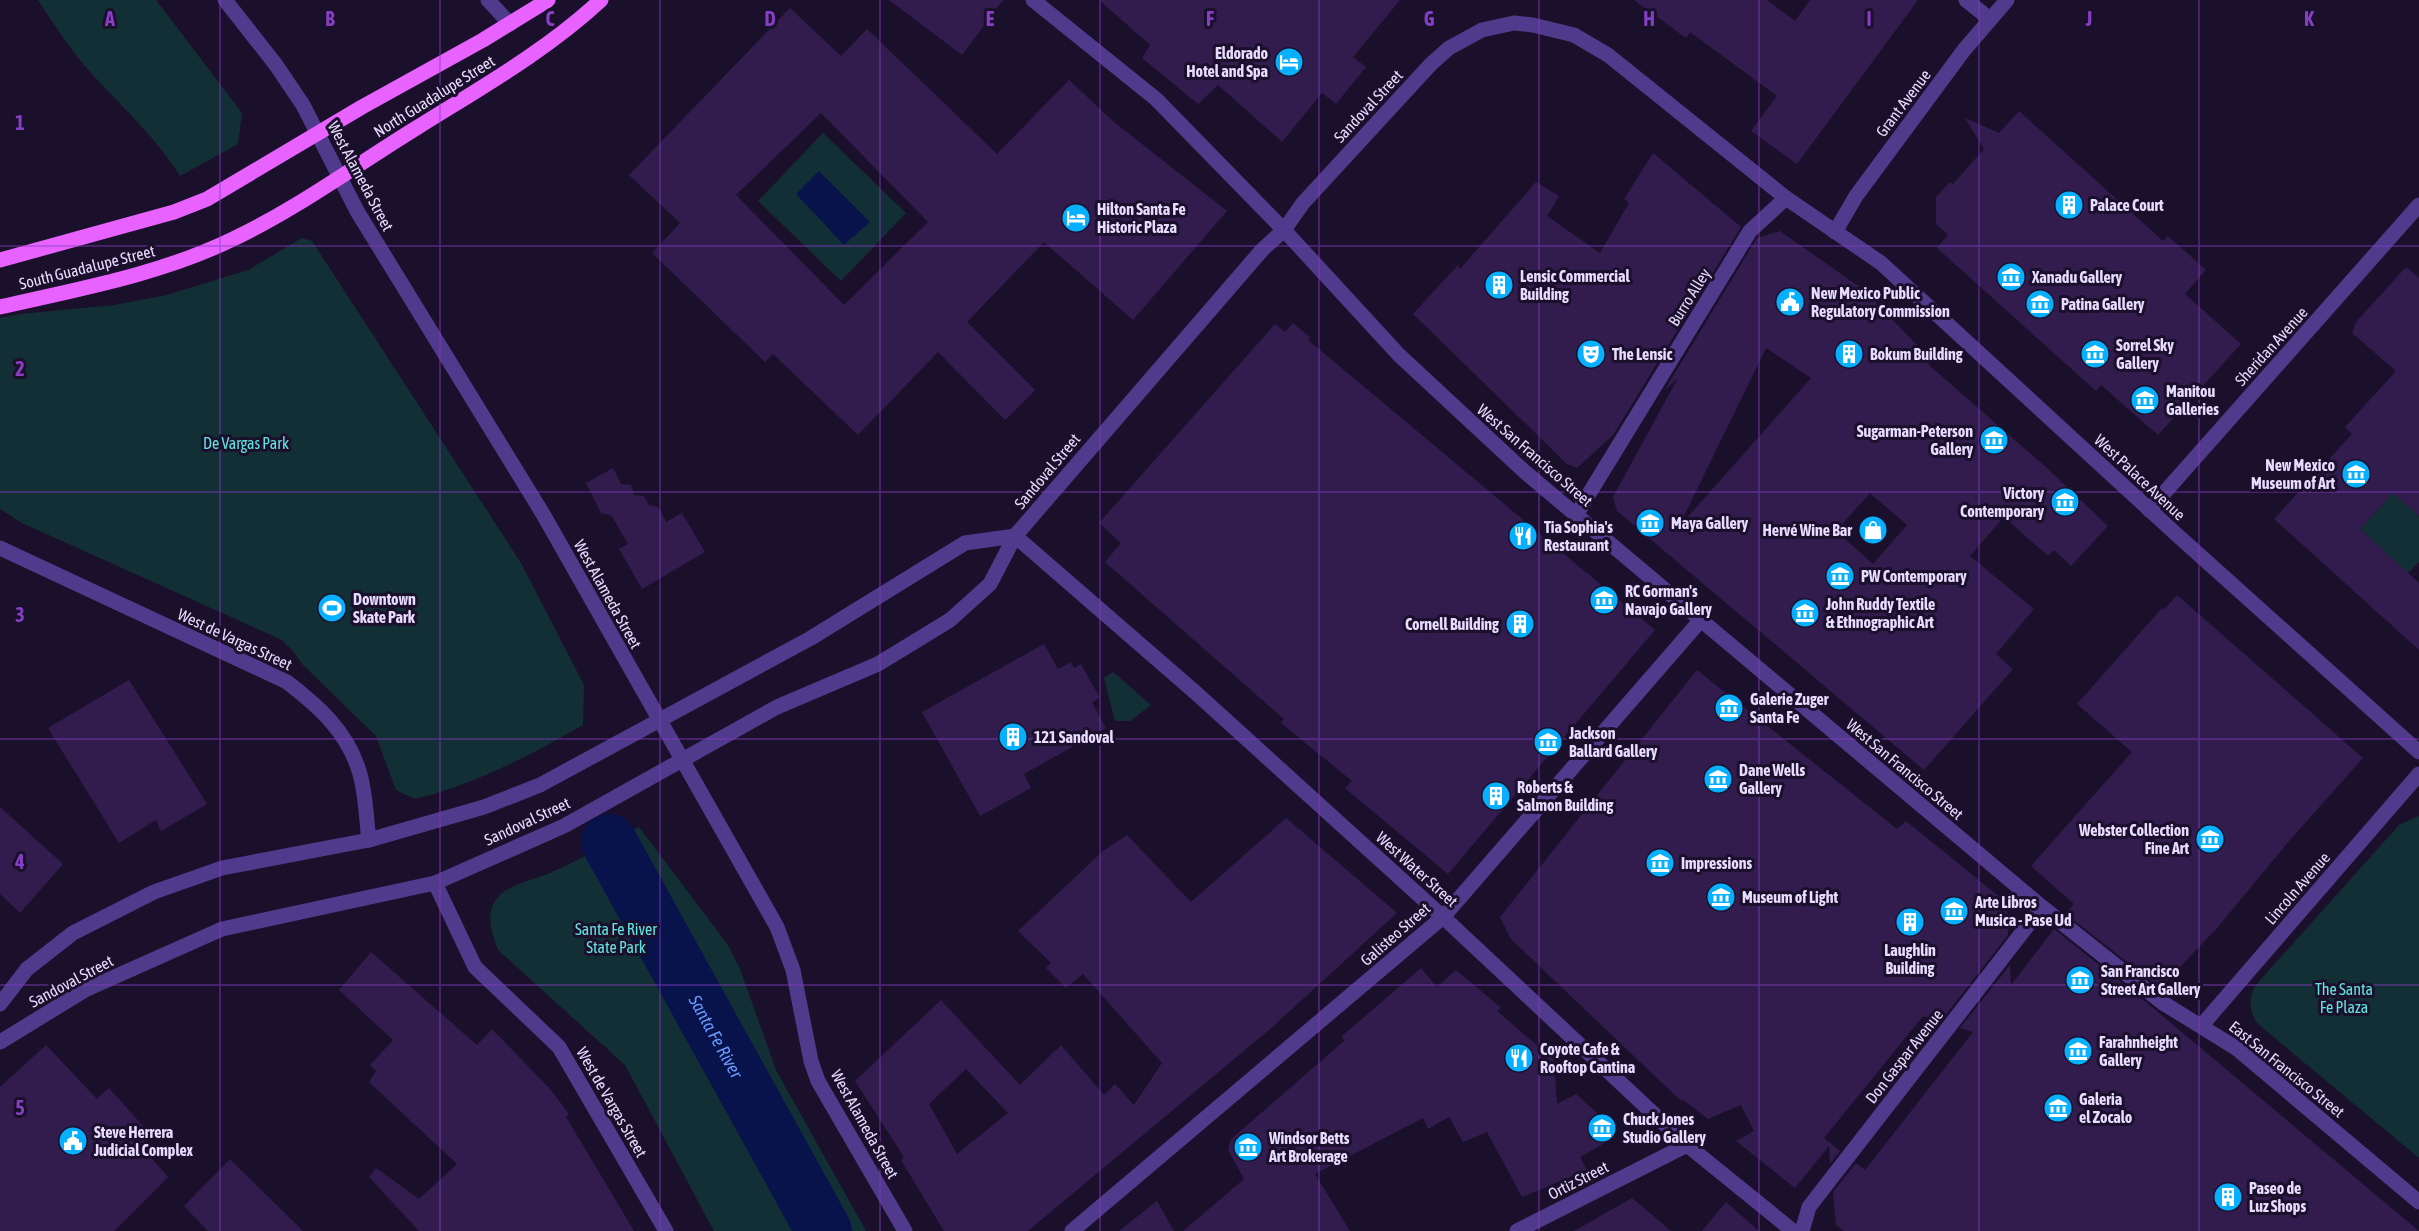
<svg xmlns="http://www.w3.org/2000/svg" width="2419" height="1231" font-family="'Asap Condensed',sans-serif">
	<rect width="100%" height="100%" fill="#1b102b"/>
	<g fill="#132f36">
		<path d="M 38,0 L 156,0 L 242,113 L 238,144 L 180,176 C 156,137 123,108 93,75 C 72,52 55,26 38,0 Z"/>
		<polygon points="823,133 906,213 841,281 758,201"/>
		<path d="M 302,238 L 312,241 L 521,563 L 584,685 L 583,725 C 529,756 476,784 415,799 L 396,790 L 376,736 L 303,665 L 294,652 L 282,640 L 22,523 L 0,509 L 0,318 L 20,314 L 114,305 L 167,295 L 248,270 Z"/>
		<polygon points="2393,493 2419,516 2419,562 2408,573 2360,529"/>
		<polygon points="1113,672 1151,705 1130,721 1115,721 1104,678"/>
		<path d="M 2419,816 L 2419,1158 L 2259,1025 C 2249,1012 2248,1001 2255,986 L 2399,825 Z"/>
		<path d="M 639,827 L 728,945 L 740,969 L 776,1070 L 866,1231 L 714,1231 L 625,1065 L 498,950 C 493,935 485,917 495,901 C 507,883 534,881 552,872 C 582,859 610,842 639,827 Z"/>
	</g>
	<polygon fill="#09134b" points="819,171 870,222 844,245 796,194"/>
	<g fill="none" stroke-linecap="round" stroke-linejoin="round">
		<path stroke="#09134b" stroke-width="56" id="s1" d="M 609,842 L 824,1231"/>
	</g>
	<g fill="#311c4d" fill-rule="evenodd">
		<polygon points="889,0 1003,0 962,55"/>
		<polygon points="1099,0 1400,0 1353,57 1366,67 1336,104 1322,93 1282,142 1218,85 1198,104 1142,58 1150,45"/>
		<polygon points="1634,0 1767,0 1795,21 1810,0 1918,0 1797,164 1751,131 1777,96 1690,32 1686,38"/>
		<path d="M 790,8 L 841,56 L 867,29 L 997,154 L 1069,80 L 1114,122 L 1227,211 L 1133,320 L 1044,242 L 967,322 L 1035,390 L 1005,420 L 938,352 L 858,435 L 773,354 L 765,362 L 652,253 L 680,223 L 629,175 ZM 821,113 L 928,222 L 844,305 L 736,195 Z"/>
		<polygon points="2019,111 2163,241 2168,236 2206,270 2185,294 2241,344 2158,435 2101,385 2096,391 1937,248 1948,235 1936,224 1936,197 1950,182 1953,184 1984,149 1965,118 1999,133"/>
		<polygon points="1653,153 1741,227 1613,435 1577,468 1567,464 1413,314 1458,265 1460,269 1536,182 1559,196 1547,216 1600,253 1629,203 1624,199"/>
		<path d="M 1780,231 L 1864,290 L 1920,348 L 1930,366 L 2047,468 L 2108,526 L 2071,566 L 2054,550 L 2048,556 L 2004,517 L 1970,556 L 2034,609 L 1996,654 L 2013,669 L 1924,770 L 1617,511 L 1613,497 L 1678,378 L 1664,391 L 1757,238 ZM 1766,348 L 1811,378 L 1685,520 L 1683,518 ZM 1870,493 L 1907,525 L 1873,564 L 1836,531 Z"/>
		<polygon points="2406,267 2419,278 2419,516 2393,493 2360,529 2419,583 2419,650 2274,519 2352,434 2345,427 2396,371 2352,333 2356,322"/>
		<polygon points="1293,323 1310,337 1308,340 1655,630 1448,874 1345,788 1352,781 1281,723 1284,719 1105,562 1121,543 1099,523 1275,324 1285,332"/>
		<polygon points="613,468 621,484 631,485 634,495 644,496 649,505 658,507 666,522 682,513 705,552 642,589 619,549 628,544 611,515 601,513 586,483"/>
		<polygon points="2177,595 2363,758 2289,841 2218,927 2160,988 2066,914 2074,904 2031,866 2132,752 2077,704 2162,608 2164,610"/>
		<polygon points="1044,644 1058,669 1071,662 1074,668 1081,664 1100,698 1092,702 1106,728 1024,774 1031,788 980,816 922,712"/>
		<polygon points="1697,670 1897,829 1906,821 2007,903 2008,935 1941,1021 1923,1016 1824,1138 1840,1151 1830,1164 1829,1146 1795,1188 1736,1141 1754,1131 1741,1105 1708,1119 1682,1099 1681,1101 1511,939 1500,917"/>
		<polygon points="129,680 207,804 161,831 156,820 119,843 48,728"/>
		<polygon points="0,807 63,864 20,913 0,894"/>
		<path d="M 1286,818 L 1397,913 L 1269,1030 L 1028,1231 L 944,1231 L 901,1160 L 904,1157 L 855,1081 L 941,1000 L 1020,1085 L 1061,1045 L 1104,1095 L 1115,1084 L 1134,1105 L 1162,1063 L 1083,974 L 1066,988 L 1046,968 L 1051,963 L 1018,931 L 1103,851 L 1127,835 L 1191,902 ZM 966,1069 L 1008,1113 L 957,1154 L 929,1104 Z"/>
		<polygon points="2054,929 2147,1003 2419,1231 1844,1231 1836,1225 1833,1192 1856,1163 1865,1170 1973,1032 1960,1028 2010,965 2011,985"/>
		<polygon points="371,952 477,1045 492,1029 551,1090 569,1114 566,1117 634,1231 419,1231 369,1177 376,1168 419,1199 457,1164 369,1082 376,1071 370,1065 393,1040 339,990"/>
		<polygon points="1421,968 1437,987 1456,970 1501,1008 1497,1011 1554,1060 1557,1104 1576,1094 1615,1129 1610,1140 1580,1157 1587,1170 1522,1197 1487,1132 1463,1142 1449,1117 1428,1129 1423,1118 1315,1174 1350,1231 1183,1231 1244,1179 1228,1150 1231,1139 1344,1041 1342,1036"/>
		<polygon points="46,1045 97,1099 109,1088 152,1136 141,1146 168,1177 114,1231 0,1231 0,1087"/>
		<polygon points="230,1159 303,1231 208,1231 184,1206"/>
		<polygon points="1632,1198 1671,1231 1574,1231"/>
		<polygon points="1157,1201 1174,1231 1119,1231"/>
		<polygon points="1726,1202 1759,1231 1702,1231"/>
	</g>
	<g fill="none" stroke-linecap="round" stroke-linejoin="round">
		<g stroke="#4f3a8c" stroke-width="15">
			<polyline points="225,0 276,65 303,105 357,211 543,514 777,927 793,970 811,1061 818,1081 905,1231"/>
			<polyline points="488,0 510,24"/>
			<polyline points="1033,0 1156,99 1284,230 1399,355 1525,472 2042,907 2163,1003 2236,1048 2419,1202"/>
			<polyline points="1966,0 1990,19"/>
			<polyline points="1835,232 1856,196 1964,50 2007,0"/>
			<polyline points="2149,510 2419,205"/>
			<polyline points="1576,515 1750,231 1786,198"/>
			<polyline points="1015,536 1196,693 1443,917 1687,1145 1793,1231"/>
			<path d="M 0,548 L 287,682 C 318,706 347,731 359,771 C 366,792 366,818 369,840"/>
			<polyline points="435,883 475,967 559,1047 666,1231"/>
			<polyline points="0,1004 27,969 73,933 154,892 222,868 369,840 484,807 540,785 811,638 965,543 1015,536"/>
			<polyline points="2202,1025 2419,774"/>
			<polyline points="0,1042 85,990 222,929 435,883 564,826 777,707 878,664 950,620 990,584 1015,536 1262,250 1284,230 1303,203 1431,64 1449,48 1482,30 1514,23 1533,25 1574,35 1608,55 1786,198 1881,263 2176,534 2419,752"/>
			<polyline points="1072,1231 1443,917 1700,621"/>
			<polyline points="1517,1231 1687,1145"/>
			<polyline points="1802,1231 1809,1207 2042,907"/>
		</g>
		<g stroke="#e762ff" stroke-width="15">
			<polyline points="0,260 174,212 207,199 362,107 483,40 548,0"/>
			<path d="M 0,307 C 78,289 158,275 231,240 C 297,209 356,165 418,127 C 482,87 546,51 601,0"/>
		</g>
	</g>
	<path fill="none" stroke="#863ec5" stroke-width="1.5" stroke-opacity="0.55" d="M 220,0 L 220,1231M 440,0 L 440,1231M 660,0 L 660,1231M 880,0 L 880,1231M 1100,0 L 1100,1231M 1319,0 L 1319,1231M 1539,0 L 1539,1231M 1759,0 L 1759,1231M 1979,0 L 1979,1231M 2199,0 L 2199,1231M 0,246 L 2419,246M 0,492 L 2419,492M 0,739 L 2419,739M 0,985 L 2419,985"/>
	<defs>
		<g id="hotel-disc" transform="scale(1.5)"><circle r="9.5" fill="#07afff" stroke="#1b102b"/><path d="M-6-4.5h1.5V1H6V5H4.5V3h-9V5H-6ZM-4 0a1.8 1.8 0 1 1 3.6 0ZM.5 0V-2.5h3Q6-2.5 6 0Z" fill="#fff"/></g>
		<g id="building-disc" transform="scale(1.5)"><circle r="9.5" fill="#07afff" stroke="#1b102b"/><path d="M-4-6H4V6H1V3H-1V6H-4ZM-2.5-4.3h1.7v1.8h-1.7ZM.8-4.3h1.7v1.8H.8ZM-2.5-1h1.7V.8h-1.7ZM.8-1h1.7V.8H.8Z" fill="#fff"/></g>
		<g id="museum-disc" transform="scale(1.5)"><circle r="9.5" fill="#07afff" stroke="#1b102b"/><path d="M0-6L6-3V-2H-6V-3ZM-5-1h2V3h-2ZM-1-1h2V3h-2ZM3-1h2V3H3ZM-6 4H6V6H-6Z" fill="#fff"/></g>
		<g id="civic-disc" transform="scale(1.5)"><circle r="9.5" fill="#07afff" stroke="#1b102b"/><path d="M-.6-6.5H3V-4.5H.6V-3L4-1V1h2V6H-6V1h2V-1L-.6-3ZM-1.2 2.5V6h2.4V2.5Z" fill="#fff"/></g>
		<g id="theatre-disc" transform="scale(1.5)"><circle r="9.5" fill="#07afff" stroke="#1b102b"/><path d="M-5-5.5Q0-4 5-5.5V0Q5 5 0 6Q-5 5-5 0ZM-3.3-2.5H-1v1.5H-3.3ZM1-2.5H3.3v1.5H1ZM-2.8 1Q0 5.5 2.8 1Z" fill="#fff"/></g>
		<g id="shop-disc" transform="scale(1.5)"><circle r="9.5" fill="#07afff" stroke="#1b102b"/><path d="M-5-2.5h2.3a2.7 3.5 0 0 1 5.4 0H5L5.5 6h-11ZM-1.5-2.5h3a1.5 2.3 0 0 0-3 0Z" fill="#fff"/></g>
		<g id="restaurant-disc" transform="scale(1.5)"><circle r="9.5" fill="#07afff" stroke="#1b102b"/><path d="M-5-6h1v4h1v-4h1v4h1v-4h1v5L-1.5 .5V6h-2V.5L-5-1ZM5-6V6H3V1.5H1.5Q1.5-4 5-6Z" fill="#fff"/></g>
		<g id="stadium-disc" transform="scale(1.5)"><circle r="9.5" fill="#07afff" stroke="#1b102b"/><path d="M0-5a6.5 5 0 1 0 0 10a6.5 5 0 1 0 0-10ZM-3.5-1.8h7v3.6h-7Z" fill="#fff"/></g>
	</defs>
	<g fill-rule="evenodd">
		<use href="#hotel-disc" x="1289" y="62"/>
		<use href="#building-disc" x="2069" y="205"/>
		<use href="#hotel-disc" x="1076" y="218"/>
		<use href="#museum-disc" x="2011" y="277"/>
		<use href="#building-disc" x="1499" y="285"/>
		<use href="#civic-disc" x="1790" y="302"/>
		<use href="#museum-disc" x="2040" y="304"/>
		<use href="#theatre-disc" x="1591" y="354"/>
		<use href="#building-disc" x="1849" y="354"/>
		<use href="#museum-disc" x="2095" y="354"/>
		<use href="#museum-disc" x="2145" y="400"/>
		<use href="#museum-disc" x="1994" y="440"/>
		<use href="#museum-disc" x="2356" y="474"/>
		<use href="#museum-disc" x="2065" y="502"/>
		<use href="#museum-disc" x="1650" y="523"/>
		<use href="#shop-disc" x="1873" y="530"/>
		<use href="#restaurant-disc" x="1523" y="536"/>
		<use href="#museum-disc" x="1840" y="576"/>
		<use href="#museum-disc" x="1604" y="600"/>
		<use href="#stadium-disc" x="332" y="608"/>
		<use href="#museum-disc" x="1805" y="613"/>
		<use href="#building-disc" x="1520" y="624"/>
		<use href="#museum-disc" x="1729" y="708"/>
		<use href="#building-disc" x="1013" y="737"/>
		<use href="#museum-disc" x="1548" y="742"/>
		<use href="#museum-disc" x="1718" y="779"/>
		<use href="#building-disc" x="1496" y="796"/>
		<use href="#museum-disc" x="2210" y="839"/>
		<use href="#museum-disc" x="1660" y="863"/>
		<use href="#museum-disc" x="1721" y="897"/>
		<use href="#museum-disc" x="1954" y="911"/>
		<use href="#building-disc" x="1910" y="922"/>
		<use href="#museum-disc" x="2080" y="980"/>
		<use href="#museum-disc" x="2078" y="1051"/>
		<use href="#restaurant-disc" x="1519" y="1058"/>
		<use href="#museum-disc" x="2058" y="1108"/>
		<use href="#museum-disc" x="1602" y="1128"/>
		<use href="#civic-disc" x="73" y="1141"/>
		<use href="#museum-disc" x="1248" y="1147"/>
		<use href="#building-disc" x="2228" y="1197"/>
	</g>
	<g text-anchor="middle" dominant-baseline="central" stroke-width="6" stroke-linejoin="round" paint-order="stroke">
		<g font-size="16" font-weight="bold" fill="#e7dbff" stroke="#1b102b" text-anchor="start">
			<text x="1268" y="53" text-anchor="end">Eldorado<tspan x="1268" dy="18">Hotel and Spa</tspan></text>
			<text x="2090" y="205">Palace Court</text>
			<text x="1097" y="209">Hilton Santa Fe<tspan x="1097" dy="18">Historic Plaza</tspan></text>
			<text x="1520" y="276">Lensic Commercial<tspan x="1520" dy="18">Building</tspan></text>
			<text x="2032" y="277">Xanadu Gallery</text>
			<text x="1811" y="293">New Mexico Public<tspan x="1811" dy="18">Regulatory Commission</tspan></text>
			<text x="2061" y="304">Patina Gallery</text>
			<text x="2116" y="345">Sorrel Sky<tspan x="2116" dy="18">Gallery</tspan></text>
			<text x="1612" y="354">The Lensic</text>
			<text x="1870" y="354">Bokum Building</text>
			<text x="2166" y="391">Manitou<tspan x="2166" dy="18">Galleries</tspan></text>
			<text x="1973" y="431" text-anchor="end">Sugarman-Peterson<tspan x="1973" dy="18">Gallery</tspan></text>
			<text x="2335" y="465" text-anchor="end">New Mexico<tspan x="2335" dy="18">Museum of Art</tspan></text>
			<text x="2044" y="493" text-anchor="end">Victory<tspan x="2044" dy="18">Contemporary</tspan></text>
			<text x="1671" y="523">Maya Gallery</text>
			<text x="1544" y="527">Tia Sophia's<tspan x="1544" dy="18">Restaurant</tspan></text>
			<text x="1852" y="530" text-anchor="end">Hervé Wine Bar</text>
			<text x="1861" y="576">PW Contemporary</text>
			<text x="1625" y="591">RC Gorman's<tspan x="1625" dy="18">Navajo Gallery</tspan></text>
			<text x="353" y="599">Downtown<tspan x="353" dy="18">Skate Park</tspan></text>
			<text x="1826" y="604">John Ruddy Textile<tspan x="1826" dy="18">&amp; Ethnographic Art</tspan></text>
			<text x="1499" y="624" text-anchor="end">Cornell Building</text>
			<text x="1750" y="699">Galerie Zuger<tspan x="1750" dy="18">Santa Fe</tspan></text>
			<text x="1569" y="733">Jackson<tspan x="1569" dy="18">Ballard Gallery</tspan></text>
			<text x="1034" y="737">121 Sandoval</text>
			<text x="1739" y="770">Dane Wells<tspan x="1739" dy="18">Gallery</tspan></text>
			<text x="1517" y="787">Roberts &amp;<tspan x="1517" dy="18">Salmon Building</tspan></text>
			<text x="2189" y="830" text-anchor="end">Webster Collection<tspan x="2189" dy="18">Fine Art</tspan></text>
			<text x="1681" y="863">Impressions</text>
			<text x="1742" y="897">Museum of Light</text>
			<text x="1975" y="902">Arte Libros<tspan x="1975" dy="18">Musica - Pase Ud</tspan></text>
			<text x="1910" y="950" text-anchor="middle">Laughlin<tspan x="1910" dy="18">Building</tspan></text>
			<text x="2101" y="971">San Francisco<tspan x="2101" dy="18">Street Art Gallery</tspan></text>
			<text x="2099" y="1042">Farahnheight<tspan x="2099" dy="18">Gallery</tspan></text>
			<text x="1540" y="1049">Coyote Cafe &amp;<tspan x="1540" dy="18">Rooftop Cantina</tspan></text>
			<text x="2079" y="1099">Galeria<tspan x="2079" dy="18">el Zocalo</tspan></text>
			<text x="1623" y="1119">Chuck Jones<tspan x="1623" dy="18">Studio Gallery</tspan></text>
			<text x="94" y="1132">Steve Herrera<tspan x="94" dy="18">Judicial Complex</tspan></text>
			<text x="1269" y="1138">Windsor Betts<tspan x="1269" dy="18">Art Brokerage</tspan></text>
			<text x="2249" y="1188">Paseo de<tspan x="2249" dy="18">Luz Shops</tspan></text>
		</g>
		<g font-size="16" fill="#e7dbff" stroke="#1b102b">
			<text transform="translate(434 96) rotate(-32)">North Guadalupe Street</text>
			<text transform="translate(1903 103) rotate(-53)">Grant Avenue</text>
			<text transform="translate(1368 106) rotate(-47)">Sandoval Street</text>
			<text transform="translate(361 176) rotate(62)">West Alameda Street</text>
			<text transform="translate(87 267) rotate(-14)">South Guadalupe Street</text>
			<text transform="translate(1689 297) rotate(-58)">Burro Alley</text>
			<text transform="translate(2271 346) rotate(-48)">Sheridan Avenue</text>
			<text transform="translate(1535 455) rotate(41)">West San Francisco Street</text>
			<text transform="translate(1047 471) rotate(-50)">Sandoval Street</text>
			<text transform="translate(2140 477) rotate(43)">West Palace Avenue</text>
			<text transform="translate(608 594) rotate(61)">West Alameda Street</text>
			<text transform="translate(235 639) rotate(25)">West de Vargas Street</text>
			<text transform="translate(1905 769) rotate(40)">West San Francisco Street</text>
			<text transform="translate(527 821) rotate(-25)">Sandoval Street</text>
			<text transform="translate(1417 869) rotate(42)">West Water Street</text>
			<text transform="translate(2297 888) rotate(-49)">Lincoln Avenue</text>
			<text transform="translate(1395 934) rotate(-41)">Galisteo Street</text>
			<text transform="translate(71 981) rotate(-28)">Sandoval Street</text>
			<text transform="translate(1904 1056) rotate(-52)">Don Gaspar Avenue</text>
			<text transform="translate(2287 1069) rotate(39)">East San Francisco Street</text>
			<text transform="translate(612 1102) rotate(60)">West de Vargas Street</text>
			<text transform="translate(865 1124) rotate(61)">West Alameda Street</text>
			<text transform="translate(1578 1180) rotate(-27)">Ortiz Street</text>
		</g>
		<g font-size="16" fill="#61e4e1" stroke="#1b102b">
			<text x="246" y="443">De Vargas Park</text>
			<text x="616" y="929">Santa Fe River<tspan x="616" dy="18">State Park</tspan></text>
			<text x="2344" y="989">The Santa<tspan x="2344" dy="18">Fe Plaza</tspan></text>
		</g>
		<g font-size="18" font-style="italic" fill="#6998ff" stroke="#1b102b">
			<text stroke="none"><textPath href="#s1" startOffset="222">Santa Fe River</textPath></text>
		</g>
	</g>
	<g font-size="20" text-anchor="middle" font-weight="bold" fill="#863ec5" stroke="#1b102b" stroke-width="6" stroke-linejoin="round" paint-order="stroke">
		<text x="110" y="26">A</text>
		<text x="330" y="26">B</text>
		<text x="550" y="26">C</text>
		<text x="770" y="26">D</text>
		<text x="990" y="26">E</text>
		<text x="1210" y="26">F</text>
		<text x="1429" y="26">G</text>
		<text x="1649" y="26">H</text>
		<text x="1869" y="26">I</text>
		<text x="2089" y="26">J</text>
		<text x="2309" y="26">K</text>
		<text x="20" y="130">1</text>
		<text x="20" y="376">2</text>
		<text x="20" y="622">3</text>
		<text x="20" y="869">4</text>
		<text x="20" y="1115">5</text>
	</g>
</svg>
